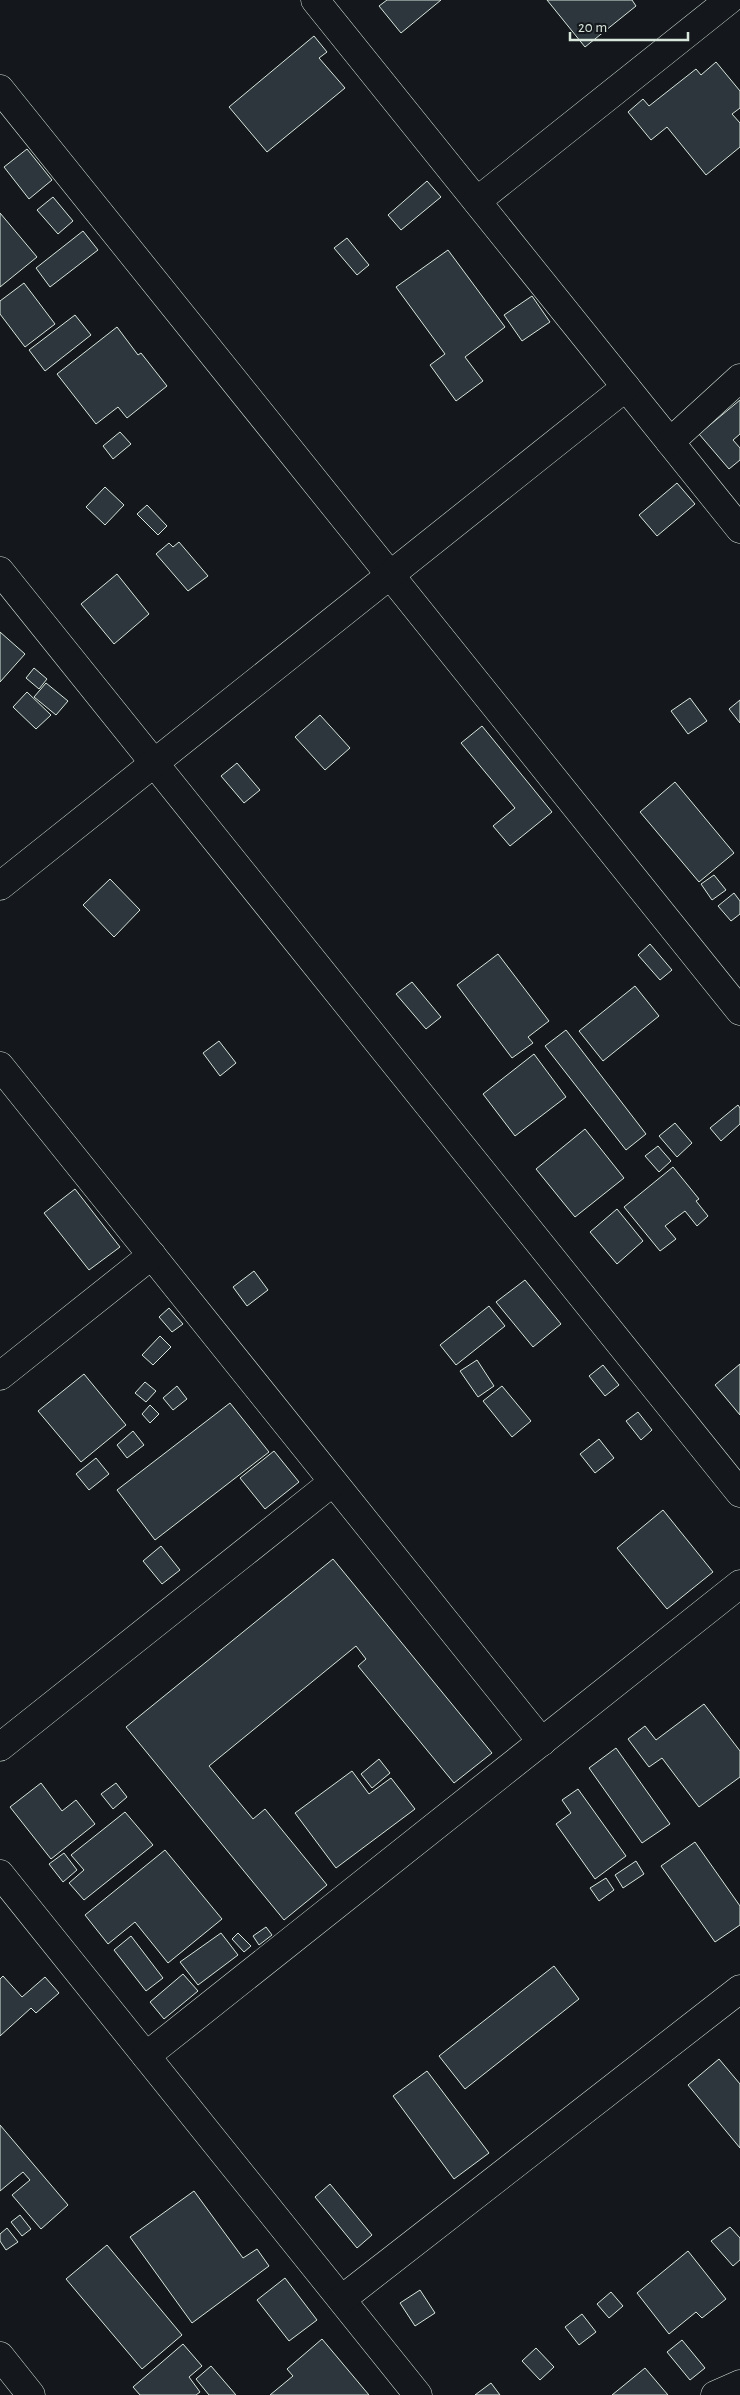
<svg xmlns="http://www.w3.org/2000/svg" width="740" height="2395" font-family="'Alegreya Sans',sans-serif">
	<rect width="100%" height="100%" fill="#14181c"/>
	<g fill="#2c363c" stroke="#d8e6dc">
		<polygon points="387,0 441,0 401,33 379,6"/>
		<polygon points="547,0 632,0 636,6 585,47"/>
		<polygon points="314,36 327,52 319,58 345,88 267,152 229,107"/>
		<polygon points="716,62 740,91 740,108 732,114 740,123 740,147 706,175 667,127 651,140 628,112 643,99 649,106 696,69 701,75"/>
		<polygon points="27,149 52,180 29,199 4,167"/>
		<polygon points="427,181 441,197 401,230 388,215"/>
		<polygon points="53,197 73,221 58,234 37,210"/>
		<polygon points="0,213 37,257 0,287"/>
		<polygon points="83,231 98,250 50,287 36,268"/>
		<polygon points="347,238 369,265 357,275 334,248"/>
		<polygon points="448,250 505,327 465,357 483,381 456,401 430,365 445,354 396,287"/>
		<polygon points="24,283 55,324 25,347 0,314 0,301"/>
		<polygon points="532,296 550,322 522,341 504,315"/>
		<polygon points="75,315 91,335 45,371 29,350"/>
		<polygon points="117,327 138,355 141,353 167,386 127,418 118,407 96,424 57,374"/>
		<polygon points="740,400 740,434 733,440 740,448 740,460 729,469 699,434"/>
		<polygon points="120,432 131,444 113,459 103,446"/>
		<polygon points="677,483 695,504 657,536 639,515"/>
		<polygon points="105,487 124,505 105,525 86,507"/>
		<polygon points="147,505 167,526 158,535 137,514"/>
		<polygon points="179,542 208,576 188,591 156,554 169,543 173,547"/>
		<polygon points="117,574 149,614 114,644 81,604"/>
		<polygon points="0,632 25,654 0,682"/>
		<polygon points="34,668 47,679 39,689 26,678"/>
		<polygon points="46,683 68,701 56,715 34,697"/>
		<polygon points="27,692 51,715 36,729 13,707"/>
		<polygon points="690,698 707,721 688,734 671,711"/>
		<polygon points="740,700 740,723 729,709"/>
		<polygon points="320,715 350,748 325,770 295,737"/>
		<polygon points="482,726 552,812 510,846 493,826 515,808 461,743"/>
		<polygon points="237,763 260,790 244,803 221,776"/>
		<polygon points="675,782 734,853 699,882 640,812"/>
		<polygon points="714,875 726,890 712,900 701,884"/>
		<polygon points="110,879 140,910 114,937 83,905"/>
		<polygon points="734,893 740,901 740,914 731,921 718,906"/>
		<polygon points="650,944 672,970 660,980 638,955"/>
		<polygon points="498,954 549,1021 528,1037 533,1043 512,1058 457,985"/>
		<polygon points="412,982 441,1017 426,1029 396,994"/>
		<polygon points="635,986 659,1016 603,1061 579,1031"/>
		<polygon points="566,1030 646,1134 626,1150 545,1046"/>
		<polygon points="219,1041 236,1063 220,1076 203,1053"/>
		<polygon points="534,1054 566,1097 515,1136 483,1094"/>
		<polygon points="738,1105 740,1108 740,1124 721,1141 710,1128"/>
		<polygon points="675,1123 692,1143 677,1157 659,1136"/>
		<polygon points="585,1129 624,1178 575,1217 536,1169"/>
		<polygon points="658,1146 671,1161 659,1172 645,1156"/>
		<polygon points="673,1167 699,1199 696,1201 708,1216 697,1226 685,1211 665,1226 676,1239 660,1251 624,1207"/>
		<polygon points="75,1189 120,1247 89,1270 44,1213"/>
		<polygon points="617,1209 643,1241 617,1264 590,1232"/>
		<polygon points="254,1271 268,1290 247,1306 233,1287"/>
		<polygon points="525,1280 561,1324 533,1347 496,1302"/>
		<polygon points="489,1306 505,1326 456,1365 440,1345"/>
		<polygon points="169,1308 183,1324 172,1332 159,1317"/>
		<polygon points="160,1336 171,1347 153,1365 142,1355"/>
		<polygon points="477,1360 494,1386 478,1397 460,1371"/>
		<polygon points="740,1364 740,1415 715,1385"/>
		<polygon points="603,1365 619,1385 605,1396 589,1376"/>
		<polygon points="84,1374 126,1425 81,1462 38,1411"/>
		<polygon points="145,1382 156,1391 146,1402 135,1393"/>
		<polygon points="177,1386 187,1399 173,1410 163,1398"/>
		<polygon points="502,1386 531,1421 512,1437 483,1401"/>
		<polygon points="230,1403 269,1452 155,1540 117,1490"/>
		<polygon points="150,1405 159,1414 150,1423 142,1414"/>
		<polygon points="638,1412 652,1430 641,1440 626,1421"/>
		<polygon points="133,1431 144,1445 127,1458 117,1445"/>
		<polygon points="599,1439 614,1458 595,1473 580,1454"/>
		<polygon points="274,1451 299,1482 265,1509 240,1478"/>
		<polygon points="96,1458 109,1474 89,1490 76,1474"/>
		<polygon points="663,1510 713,1572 667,1609 617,1548"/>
		<polygon points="161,1546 180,1570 162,1584 143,1561"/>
		<polygon points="333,1559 492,1753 454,1783 358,1666 366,1659 356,1646 209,1766 253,1819 265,1809 327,1885 284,1920 126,1727"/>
		<polygon points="704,1704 740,1751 740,1777 699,1807 662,1758 649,1767 628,1739 645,1726 656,1740"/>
		<polygon points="616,1748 670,1824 642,1843 589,1768"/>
		<polygon points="379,1759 390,1773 372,1788 361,1774"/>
		<polygon points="352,1771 369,1794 391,1778 415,1809 336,1868 295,1813"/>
		<polygon points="41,1783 62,1811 76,1800 95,1824 51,1859 10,1807"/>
		<polygon points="116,1783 127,1797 113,1809 101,1794"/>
		<polygon points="578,1789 626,1856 595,1879 556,1824 571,1813 562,1800"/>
		<polygon points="125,1812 153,1845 84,1900 69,1883 84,1870 71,1855"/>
		<polygon points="695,1842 740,1906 740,1925 715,1942 661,1866"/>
		<polygon points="165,1850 222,1919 168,1963 135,1922 108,1944 85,1915"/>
		<polygon points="64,1853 77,1870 63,1882 49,1864"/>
		<polygon points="636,1861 644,1874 623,1888 615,1875"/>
		<polygon points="606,1878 614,1890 599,1901 590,1888"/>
		<polygon points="266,1927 272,1935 259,1945 253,1936"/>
		<polygon points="221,1933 238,1955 198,1985 180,1962"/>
		<polygon points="238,1933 251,1946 244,1952 232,1939"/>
		<polygon points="131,1936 163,1978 146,1991 114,1950"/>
		<polygon points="554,1966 579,1999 465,2089 439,2056"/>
		<polygon points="183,1974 198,1991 164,2019 150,2002"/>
		<polygon points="3,1976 22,1997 45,1977 59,1993 36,2013 31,2008 0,2036 0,1979"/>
		<polygon points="719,2059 740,2084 740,2148 688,2085"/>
		<polygon points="427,2071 489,2153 454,2179 393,2096"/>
		<polygon points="0,2125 68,2205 41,2229 12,2195 30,2180 23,2172 0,2191"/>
		<polygon points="330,2184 372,2235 357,2248 315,2197"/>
		<polygon points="194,2191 243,2258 257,2249 269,2266 192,2323 130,2237"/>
		<polygon points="20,2215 31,2229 22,2236 11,2222"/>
		<polygon points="730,2227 740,2238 740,2260 733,2266 711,2241"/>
		<polygon points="7,2228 18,2242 6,2250 0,2241 0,2234"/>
		<polygon points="107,2245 182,2335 142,2369 66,2279"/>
		<polygon points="688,2251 726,2299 702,2318 696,2312 669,2334 637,2293"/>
		<polygon points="285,2278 317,2320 289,2341 257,2300"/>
		<polygon points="420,2290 435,2313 415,2326 400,2303"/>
		<polygon points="611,2292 623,2306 609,2318 597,2304"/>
		<polygon points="582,2314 596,2332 579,2345 565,2327"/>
		<polygon points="322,2339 369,2395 270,2395 293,2376 287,2369"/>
		<polygon points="682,2340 705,2368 690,2380 667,2352"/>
		<polygon points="183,2344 202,2366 189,2377 200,2392 196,2395 140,2395 133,2387"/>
		<polygon points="536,2348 554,2367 540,2380 522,2361"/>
		<polygon points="211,2366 236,2395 209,2395 196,2379"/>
		<polygon points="645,2368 668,2395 612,2395"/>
		<polygon points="491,2383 500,2395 475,2395"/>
	</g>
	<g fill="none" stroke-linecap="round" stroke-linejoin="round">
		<g stroke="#d8e6dc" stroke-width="29">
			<g id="minor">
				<polyline points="315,0 740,529"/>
				<polyline points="0,89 740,1011"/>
				<polyline points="477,201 729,0"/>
				<polyline points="670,442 740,378"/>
				<polyline points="0,571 740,1493"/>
				<polyline points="0,886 626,387"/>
				<polyline points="0,1066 542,1742"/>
				<polyline points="0,1376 152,1255"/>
				<polyline points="0,1747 333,1482"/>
				<polyline points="0,1874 418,2395"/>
				<polyline points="146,2056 740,1584"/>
				<polyline points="342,2299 740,1989"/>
				<polyline points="0,2356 31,2395"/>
				<polyline points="715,2395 740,2384"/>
			</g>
		</g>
		<use href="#minor" stroke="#14181c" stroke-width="28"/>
	</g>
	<path d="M570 32v8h118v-8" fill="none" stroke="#d8e6dc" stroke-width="2.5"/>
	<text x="578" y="32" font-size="15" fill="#d8e6dc" stroke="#14181c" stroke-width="4" paint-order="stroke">20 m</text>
</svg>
